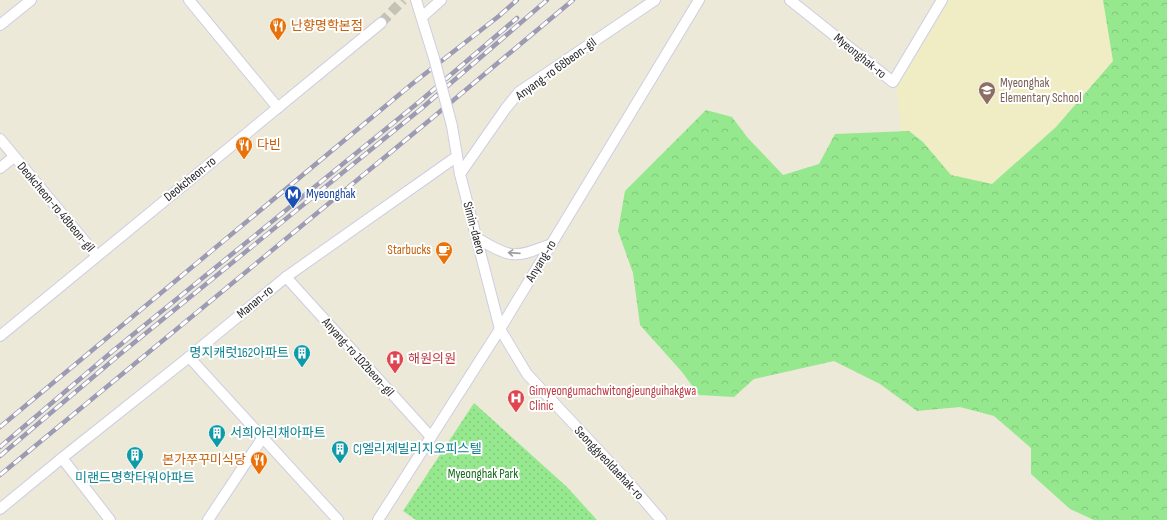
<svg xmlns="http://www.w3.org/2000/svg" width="1167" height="520" font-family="'Sofia Sans Condensed','Noto Sans KR',sans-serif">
	<defs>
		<pattern id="forest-crowns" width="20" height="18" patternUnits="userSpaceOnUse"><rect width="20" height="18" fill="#95e88e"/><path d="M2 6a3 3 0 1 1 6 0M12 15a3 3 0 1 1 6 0" fill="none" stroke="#80c77a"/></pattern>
		<pattern id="park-dots" width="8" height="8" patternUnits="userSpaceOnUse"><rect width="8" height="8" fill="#95e88e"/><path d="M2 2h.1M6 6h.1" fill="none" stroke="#80c77a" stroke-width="1.8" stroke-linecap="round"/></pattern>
	</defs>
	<rect width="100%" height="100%" fill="#ece9d8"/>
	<polygon fill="#f0edc5" points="946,0 1103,0 1113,61 1056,127 992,184 951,175 923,142 909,132 901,132 896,83"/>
	<polygon fill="url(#forest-crowns)" points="1103,0 1167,0 1167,520 1094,520 1070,509 1031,474 1031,448 994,416 960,407 917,411 880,384 834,361 754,379 734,397 699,395 682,372 640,325 633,273 618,231 625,191 706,110 732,117 747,137 783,175 819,164 835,134 909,131 923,142 951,175 992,184 1056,127 1113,61"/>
	<polygon fill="url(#park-dots)" points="474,403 567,487 597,520 416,520 403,511"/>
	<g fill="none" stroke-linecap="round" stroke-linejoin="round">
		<polyline stroke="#c5c2b5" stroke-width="10" stroke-dasharray="10 5" stroke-linecap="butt" points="381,23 403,0"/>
		<g stroke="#cecde3" stroke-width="12">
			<g id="minor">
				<polyline points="189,0 278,108"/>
				<polyline points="416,0 434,58"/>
				<polyline points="790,0 893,82 942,0"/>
				<polyline points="422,17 441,0"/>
				<polyline points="0,25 31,0"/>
				<polyline points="452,126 460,174 500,329 527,374 630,484 661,520"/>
				<polyline points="0,139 97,256"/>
				<polyline points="0,168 14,157"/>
				<polyline points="460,174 506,108 519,92 655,0"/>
				<path d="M 477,238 C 487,244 499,252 511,254 C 524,256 539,248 552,244"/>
				<polyline points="286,277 431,437"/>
				<polyline points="0,336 381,23"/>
				<polyline points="189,357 338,520"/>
				<polyline points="62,458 110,520"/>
				<polyline points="0,509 62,458 189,357 286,277 456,157"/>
				<polyline points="208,520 263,437"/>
				<polyline points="378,520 500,329 699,0"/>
			</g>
		</g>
		<use href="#minor" stroke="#fff" stroke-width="10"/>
		<g stroke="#9d9ab4" stroke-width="4.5">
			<g id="rail">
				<polyline points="0,427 412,84 499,16 517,0"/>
				<polyline points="0,447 114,350 419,102 517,18"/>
				<polyline points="0,456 119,355 422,108 547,0"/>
				<polyline points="0,475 431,119 573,0"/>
			</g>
		</g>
		<use href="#rail" stroke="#fff" stroke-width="3" stroke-dasharray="9" stroke-linecap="butt"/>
		<g stroke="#cecde3" stroke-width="12" stroke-linecap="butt">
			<polyline id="minor-bridge" points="434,58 452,126"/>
		</g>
		<use href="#minor-bridge" stroke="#fff" stroke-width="10"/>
	</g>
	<defs><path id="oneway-shaft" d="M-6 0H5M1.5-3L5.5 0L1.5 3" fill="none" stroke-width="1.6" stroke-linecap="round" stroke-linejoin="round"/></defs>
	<use stroke="#9e9e9e" href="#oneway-shaft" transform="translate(514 253) rotate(-176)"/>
	<defs>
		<g id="restaurant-pin" transform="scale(0.9)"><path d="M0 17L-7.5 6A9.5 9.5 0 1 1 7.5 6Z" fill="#e8710a" stroke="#fff"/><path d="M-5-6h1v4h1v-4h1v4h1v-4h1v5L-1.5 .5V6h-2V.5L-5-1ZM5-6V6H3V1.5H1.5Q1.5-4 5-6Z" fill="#fff"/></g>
		<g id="school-pin" transform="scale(0.9)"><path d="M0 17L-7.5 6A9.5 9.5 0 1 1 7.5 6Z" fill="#8d6e63" stroke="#fff"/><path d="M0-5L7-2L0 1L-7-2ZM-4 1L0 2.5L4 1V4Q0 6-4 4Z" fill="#fff"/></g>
		<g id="metro-pin" transform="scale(0.9)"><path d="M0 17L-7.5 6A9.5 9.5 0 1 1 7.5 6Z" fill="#1a4fb4" stroke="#fff"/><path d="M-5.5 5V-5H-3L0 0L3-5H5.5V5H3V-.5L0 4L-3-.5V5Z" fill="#fff"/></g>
		<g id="cafe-pin" transform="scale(0.9)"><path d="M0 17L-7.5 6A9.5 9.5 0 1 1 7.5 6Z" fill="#e8710a" stroke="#fff"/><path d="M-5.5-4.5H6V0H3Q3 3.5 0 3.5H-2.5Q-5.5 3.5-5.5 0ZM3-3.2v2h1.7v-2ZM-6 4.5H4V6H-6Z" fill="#fff"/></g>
		<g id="building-pin" transform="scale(0.9)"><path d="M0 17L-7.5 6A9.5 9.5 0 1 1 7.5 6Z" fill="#0f9aa8" stroke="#fff"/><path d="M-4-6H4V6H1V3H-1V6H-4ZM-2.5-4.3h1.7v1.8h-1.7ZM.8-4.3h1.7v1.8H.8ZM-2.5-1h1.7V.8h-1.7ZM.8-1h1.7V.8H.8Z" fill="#fff"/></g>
		<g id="hospital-pin" transform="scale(0.9)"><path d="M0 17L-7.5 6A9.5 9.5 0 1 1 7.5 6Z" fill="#e0444e" stroke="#fff"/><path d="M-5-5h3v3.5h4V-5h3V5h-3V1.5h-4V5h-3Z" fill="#fff"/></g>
	</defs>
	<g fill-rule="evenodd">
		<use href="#restaurant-pin" x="278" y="26"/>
		<use href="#school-pin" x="987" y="90"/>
		<use href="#restaurant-pin" x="244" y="145"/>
		<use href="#metro-pin" x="293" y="194"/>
		<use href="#cafe-pin" x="444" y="250"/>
		<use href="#building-pin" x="302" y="353"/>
		<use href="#hospital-pin" x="395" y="359"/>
		<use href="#hospital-pin" x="516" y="398"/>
		<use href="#building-pin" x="217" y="433"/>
		<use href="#building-pin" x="340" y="449"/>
		<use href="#building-pin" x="135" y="455"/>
		<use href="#restaurant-pin" x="259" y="460"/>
	</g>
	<g text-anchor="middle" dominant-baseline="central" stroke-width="4" stroke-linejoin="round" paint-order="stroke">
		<g font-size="13" fill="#c56008" stroke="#fff" text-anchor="start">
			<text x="291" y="26">난향명학본점</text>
			<text x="257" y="145">다빈</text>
			<text x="431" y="250" text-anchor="end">Starbucks</text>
			<text x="246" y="460" text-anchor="end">본가쭈꾸미식당</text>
		</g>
		<g font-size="13" fill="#282828" stroke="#fff">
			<text transform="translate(860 56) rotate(39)">Myeonghak-ro</text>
			<text transform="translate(556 69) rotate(-36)">Anyang-ro 68beon-gil</text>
			<text transform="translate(190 179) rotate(-39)">Deokcheon-ro</text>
			<text transform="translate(56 207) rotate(50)">Deokcheon-ro 48beon-gil</text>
			<text transform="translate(474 228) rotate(75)">Simin-daero</text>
			<text transform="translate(541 261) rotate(-59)">Anyang-ro</text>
			<text transform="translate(255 302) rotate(-40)">Manan-ro</text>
			<text transform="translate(358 357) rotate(48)">Anyang-ro 102beon-gil</text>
			<text transform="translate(609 463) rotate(47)">Seonggyeoldaehak-ro</text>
		</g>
		<g font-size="13" fill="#785e54" stroke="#fff" text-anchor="start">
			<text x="1000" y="83">Myeonghak<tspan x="1000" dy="15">Elementary School</tspan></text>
		</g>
		<g font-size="13" fill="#164399" stroke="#fff" text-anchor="start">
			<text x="306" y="194">Myeonghak</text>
		</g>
		<g font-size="13" fill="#0d838f" stroke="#fff" text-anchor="start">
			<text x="289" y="353" text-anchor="end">명지캐럿162아파트</text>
			<text x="230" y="433">서희아리채아파트</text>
			<text x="353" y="449">CJ엘리제빌리지오피스텔</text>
			<text x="135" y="478" text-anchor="middle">미랜드명학타워아파트</text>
		</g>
		<g font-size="13" fill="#be3a42" stroke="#fff" text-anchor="start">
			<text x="408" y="359">해원의원</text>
			<text x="529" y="391">Gimyeongumachwitongjeunguihakgwa<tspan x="529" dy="15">Clinic</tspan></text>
		</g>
		<g font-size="13" fill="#136918" stroke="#fff">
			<text x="483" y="474">Myeonghak Park</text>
		</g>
	</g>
</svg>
